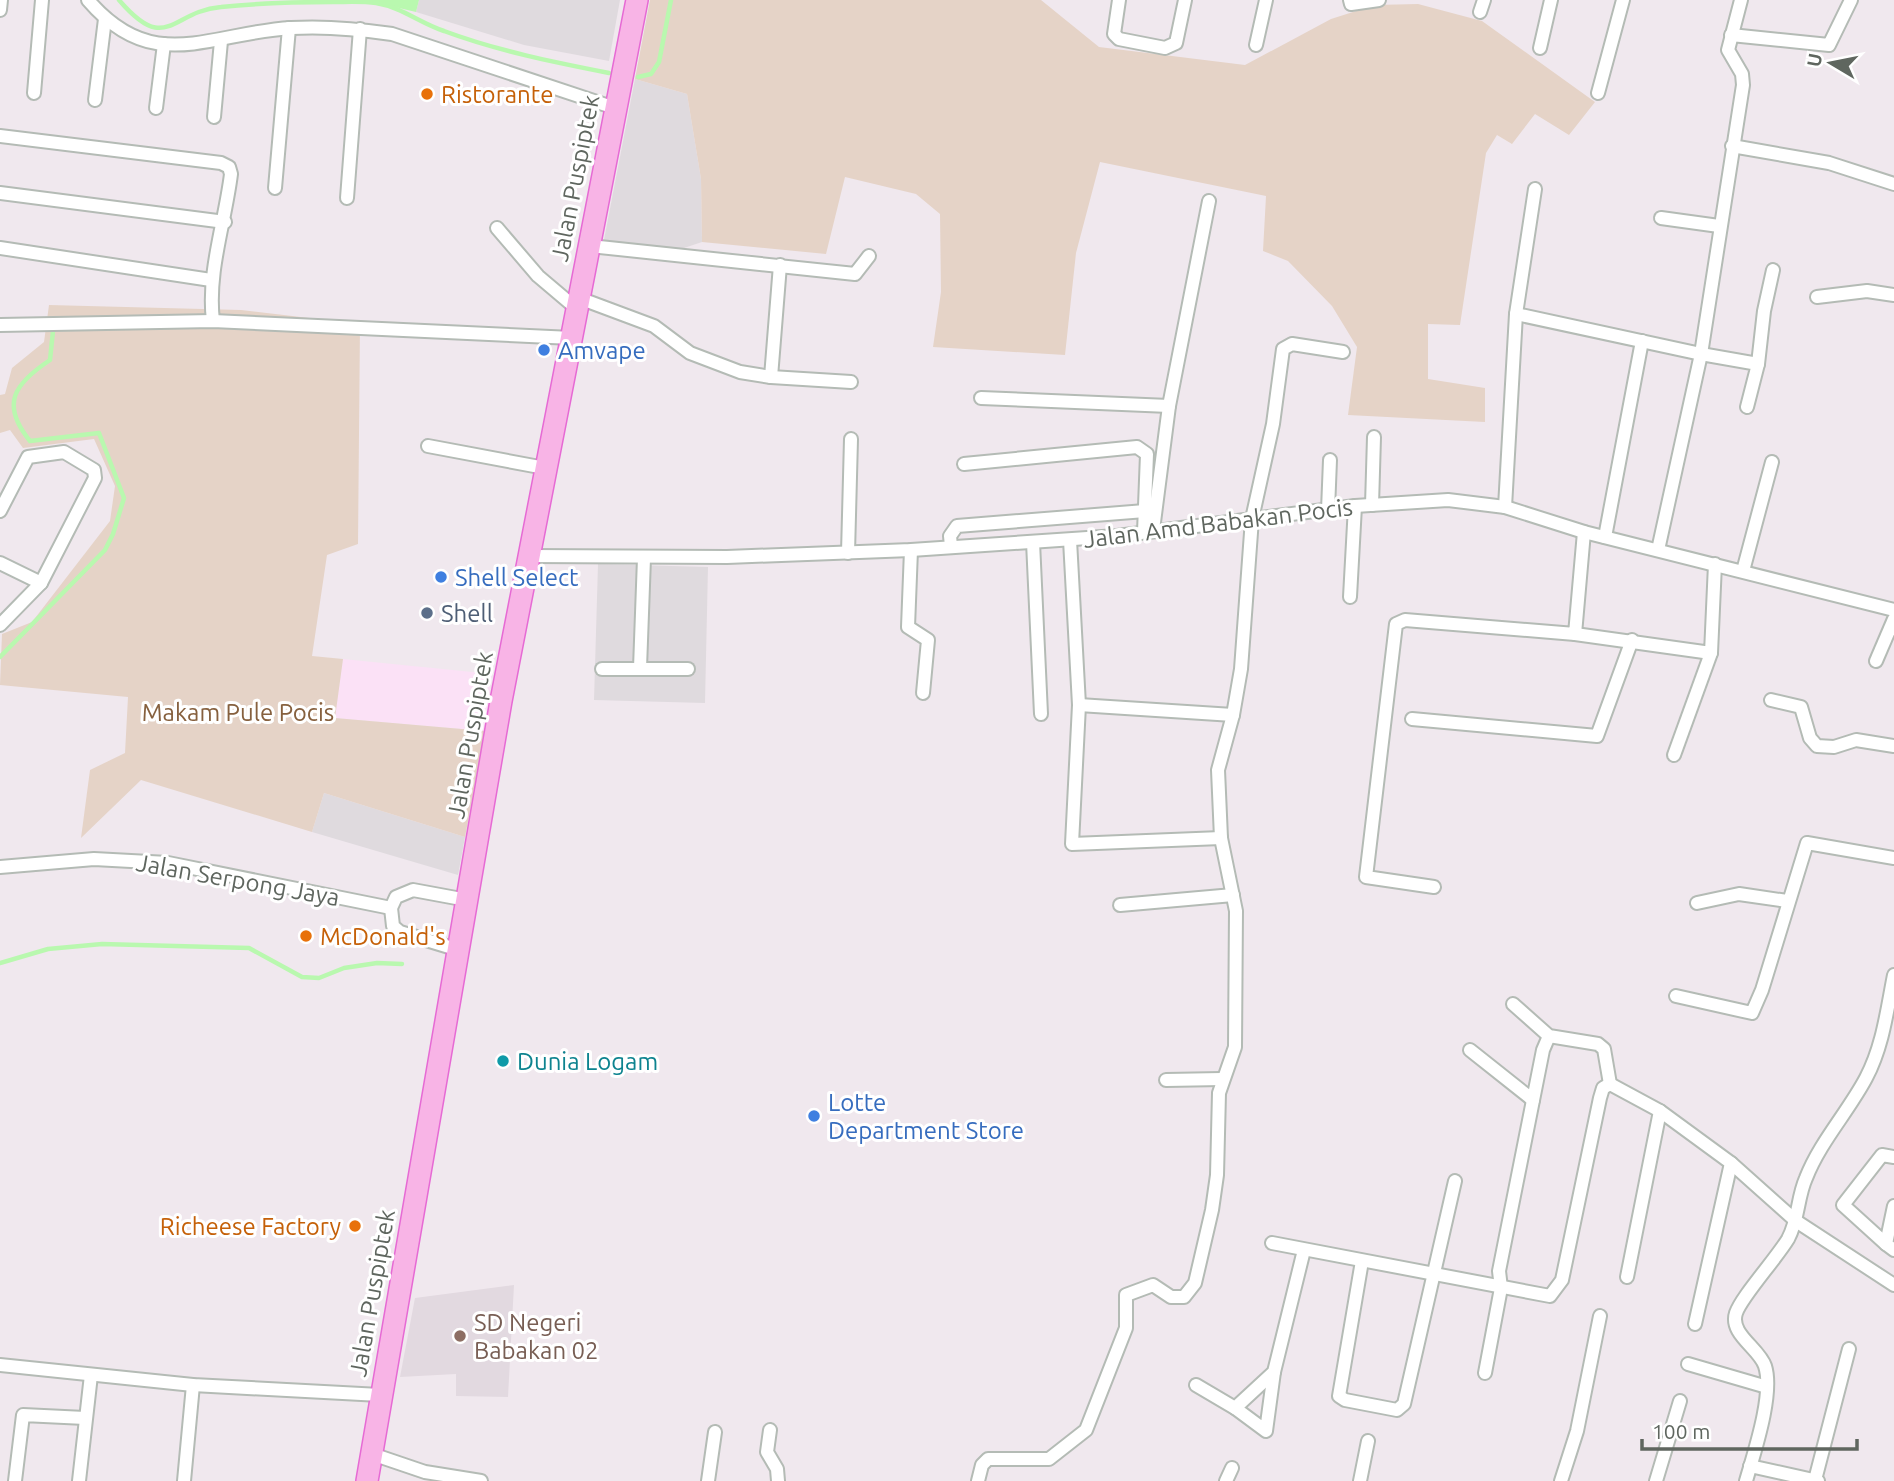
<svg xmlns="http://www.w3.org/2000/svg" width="1894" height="1481" font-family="Ubuntu,sans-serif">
	<rect width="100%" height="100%" fill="#f0e8ee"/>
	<polygon fill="#fbe1f6" points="343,659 492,674 485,731 334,718"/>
	<g fill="#dfdade">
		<polygon points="419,0 620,0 609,61 524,45 416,12"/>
		<polygon points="635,79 687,94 701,179 702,242 666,254 603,245"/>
		<polygon points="598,564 708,567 705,703 594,700"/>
		<polygon points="324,793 465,837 458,875 312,832"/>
	</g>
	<polygon fill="#e2d9e0" points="514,1285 508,1397 456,1396 456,1374 400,1377 415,1298"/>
	<g fill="#e5d3c7">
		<polygon points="650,0 1041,0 1099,47 1245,65 1331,19 1375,5 1418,4 1482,21 1595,102 1569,135 1535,114 1512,144 1497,135 1486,153 1460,325 1428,324 1428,379 1485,388 1485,422 1348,415 1357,347 1332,306 1288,261 1263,251 1266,196 1100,162 1076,253 1065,355 933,347 941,292 940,214 916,194 845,177 826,254 702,242 701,179 687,94 635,79"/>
		<polygon points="49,305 241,310 360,324 358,544 327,555 312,656 343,659 335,718 485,731 465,837 324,793 312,832 141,780 81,838 90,770 125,753 128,697 0,685 2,634 32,622 110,521 115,486 94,439 23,448 10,430 0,433 0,395 5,394 12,368 44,342"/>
	</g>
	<polygon fill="#b9f8af" points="365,0 419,0 416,12"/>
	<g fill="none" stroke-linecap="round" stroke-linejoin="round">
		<g stroke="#b9f8af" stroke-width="4.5">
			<path d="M 119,0 C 167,56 171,11 221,7 C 259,3 295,2 333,2 C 347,2 362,1 376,3 C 401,7 420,23 444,31 C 498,51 553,62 609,73"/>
			<polyline points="638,77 651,74 659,62 671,0"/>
			<path d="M 0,657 L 105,550 L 113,534 L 124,498 L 99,433 L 30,441 C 0,404 14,384 50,360 L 53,331"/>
			<polyline points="0,963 48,949 102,944 249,948 302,977 319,978 344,968 377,963 402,964"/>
		</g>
		<g stroke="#b4bbb5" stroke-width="16">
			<g id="minor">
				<path d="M 88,0 C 153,76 209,33 291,28 C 324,26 359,29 392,34 L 615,108"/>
				<polyline points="1119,0 1114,34 1119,39 1165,48 1176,43 1185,0"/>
				<polyline points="1350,0 1351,4 1379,0"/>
				<polyline points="0,10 1,0"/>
				<polyline points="1480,12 1484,0"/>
				<polyline points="1731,35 1829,45 1851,0"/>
				<polyline points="1256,45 1266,0"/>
				<polyline points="1540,48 1551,0"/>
				<polyline points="34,93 42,0"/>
				<polyline points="1598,93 1623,0"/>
				<polyline points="95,100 105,19"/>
				<polyline points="156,108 164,44"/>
				<polyline points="214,117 221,41"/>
				<path d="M 0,136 L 221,163 L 229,167 L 231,174 C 225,223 207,272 213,321"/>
				<polyline points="1732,146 1829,163 1894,184"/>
				<polyline points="275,188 289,28"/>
				<polyline points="0,193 225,222"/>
				<polyline points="347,198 360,29"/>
				<polyline points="1661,218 1719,226"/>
				<polyline points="497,228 538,276 577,309"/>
				<polyline points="590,246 855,274 869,256"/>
				<polyline points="0,248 211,280"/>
				<polyline points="1817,297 1867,291 1894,295"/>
				<polyline points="579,298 654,326 690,353 740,372 771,377 851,382"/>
				<polyline points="1516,314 1701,354 1743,85 1742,74 1728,50 1741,0"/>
				<polyline points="0,325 213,321 572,338"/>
				<polyline points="1758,364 1764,311 1773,270"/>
				<polyline points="771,377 780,265"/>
				<polyline points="981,398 1169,406"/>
				<polyline points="428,446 545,468"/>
				<polyline points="964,464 1137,447 1147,454 1144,532"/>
				<polyline points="1372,505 1374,437"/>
				<polyline points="1505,507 1516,314 1535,189"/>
				<polyline points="1328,510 1330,460"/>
				<polyline points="0,511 28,457 64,452 94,470 95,478 41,583 0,625"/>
				<polyline points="1153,530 1169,406 1209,201"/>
				<polyline points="1605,537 1642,341"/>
				<polyline points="1070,540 1079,705 1072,844 1221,838"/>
				<polyline points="1033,542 1041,714"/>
				<polyline points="951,546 950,536 957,526 1145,511"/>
				<polyline points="911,550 908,627 928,640 923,693"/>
				<polyline points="1658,550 1701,354 1758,364 1747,407"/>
				<polyline points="848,553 851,439"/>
				<polyline points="529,556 727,557 911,550 1117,536 1355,506 1448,500 1505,507 1584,532 1894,610"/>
				<polyline points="0,563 41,583"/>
				<polyline points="1743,571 1772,462"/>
				<polyline points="1350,597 1355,506"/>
				<polyline points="1575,634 1711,653 1715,564"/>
				<polyline points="1876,661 1894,619"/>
				<polyline points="640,668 644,558"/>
				<polyline points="602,669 688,669"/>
				<polyline points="1771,700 1801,707 1810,738 1817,746 1834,747 1856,740 1894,746"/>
				<polyline points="1079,705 1233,715"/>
				<polyline points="1412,719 1597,736 1632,640"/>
				<polyline points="1674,755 1711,653"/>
				<polyline points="0,867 94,859 168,863 391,908"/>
				<polyline points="1434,887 1366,877 1396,624 1405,620 1575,634 1584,532"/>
				<polyline points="1697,903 1739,894 1787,901"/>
				<polyline points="1120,905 1233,895"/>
				<polyline points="459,950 400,932 393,926 391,908 396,897 413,890 467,900"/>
				<polyline points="1676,996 1752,1013 1762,990 1807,843 1894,858"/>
				<polyline points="1513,1004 1549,1036 1598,1044 1604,1049 1610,1084"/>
				<polyline points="1470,1050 1533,1100"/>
				<polyline points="1166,1080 1222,1079"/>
				<polyline points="1731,1163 1796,1221 1894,1285"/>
				<polyline points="1894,1206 1886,1244 1894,1250"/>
				<polyline points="1272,1243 1550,1296 1562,1280 1600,1098 1603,1088 1610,1084 1660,1111 1731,1163 1695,1324"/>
				<polyline points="1886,1244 1843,1205 1882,1155 1894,1157"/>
				<polyline points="1362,1261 1339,1396 1345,1400 1397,1410 1404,1404 1455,1181"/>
				<polyline points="1627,1277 1660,1111"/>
				<polyline points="1688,1364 1767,1387"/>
				<polyline points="0,1365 193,1385 380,1395"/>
				<polyline points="1485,1373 1501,1288 1499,1271 1543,1050 1549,1036"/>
				<polyline points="1196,1385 1235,1408 1274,1372 1304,1250"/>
				<polyline points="1235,1408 1266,1431 1274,1372"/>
				<polyline points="770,1430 767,1452 777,1469 778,1481"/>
				<polyline points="372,1454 425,1472 481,1481"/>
				<polyline points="1750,1466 1818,1481"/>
				<polyline points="1815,1480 1849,1349"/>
				<polyline points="15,1481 23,1415 85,1418"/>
				<polyline points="79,1481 91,1375"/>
				<polyline points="184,1481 193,1385"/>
				<polyline points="708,1481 715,1432"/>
				<polyline points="978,1481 982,1465 988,1459 1049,1459 1086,1430 1126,1328 1126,1295 1153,1285 1171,1297 1184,1297 1195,1283 1212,1210 1217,1175 1219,1093 1235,1047 1236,911 1221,838 1218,770 1233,715 1241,669 1252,519 1273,424 1283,349 1292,344 1343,352"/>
				<polyline points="1226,1481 1232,1468"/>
				<polyline points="1360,1481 1368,1441"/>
				<polyline points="1561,1481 1577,1431 1600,1316"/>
				<polyline points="1656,1481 1680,1401"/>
				<path d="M 1746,1481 C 1754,1453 1774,1394 1765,1366 C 1759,1348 1729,1334 1736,1313 C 1742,1296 1776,1259 1788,1239 C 1799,1219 1797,1198 1806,1178 C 1820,1142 1848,1112 1866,1078 C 1883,1046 1887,1010 1894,975"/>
			</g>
		</g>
		<g stroke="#e66ad4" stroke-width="24">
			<polyline id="primary" points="367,1481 501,701 637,0"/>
		</g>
		<use href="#minor" stroke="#fff" stroke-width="12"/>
		<use href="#primary" stroke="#f8b4e6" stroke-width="21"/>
	</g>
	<g fill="#e8710a" stroke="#fff" stroke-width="2.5">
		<circle cx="427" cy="94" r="7"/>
		<circle cx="306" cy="936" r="7"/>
		<circle cx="355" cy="1226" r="7"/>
	</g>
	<g fill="#3f7fe0" stroke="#fff" stroke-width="2.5">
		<circle cx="544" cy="350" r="7"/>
		<circle cx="441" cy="577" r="7"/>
		<circle cx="814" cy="1116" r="7"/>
	</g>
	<circle fill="#5c6f8a" stroke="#fff" stroke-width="2.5" cx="427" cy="613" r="7"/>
	<circle fill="#0f9aa8" stroke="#fff" stroke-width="2.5" cx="503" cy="1061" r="7"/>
	<circle fill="#8d6e63" stroke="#fff" stroke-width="2.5" cx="460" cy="1336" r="7"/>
	<g text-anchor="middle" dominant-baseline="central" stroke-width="6" stroke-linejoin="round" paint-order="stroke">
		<g font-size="24" fill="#c56008" stroke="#fff" text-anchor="start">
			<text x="441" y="94">Ristorante</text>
			<text x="320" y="936">McDonald's</text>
			<text x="341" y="1226" text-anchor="end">Richeese Factory</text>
		</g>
		<g font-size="24" fill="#5f665f" stroke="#fff">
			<text transform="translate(575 178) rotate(-79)">Jalan Puspiptek</text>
			<text transform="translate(1218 523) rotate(-7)">Jalan Amd Babakan Pocis</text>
			<text transform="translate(470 735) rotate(-80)">Jalan Puspiptek</text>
			<text transform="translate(238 880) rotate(10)">Jalan Serpong Jaya</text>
			<text transform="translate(372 1293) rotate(-80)">Jalan Puspiptek</text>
		</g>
		<g font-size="24" fill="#366cbe" stroke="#fff" text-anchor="start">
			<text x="558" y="350">Amvape</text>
			<text x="455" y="577">Shell Select</text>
			<text x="828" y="1102">Lotte<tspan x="828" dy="28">Department Store</tspan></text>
		</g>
		<g font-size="24" fill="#4e5e75" stroke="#fff" text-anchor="start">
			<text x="441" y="613">Shell</text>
		</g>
		<g font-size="24" fill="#86603e" stroke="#fff">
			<text x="238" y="712">Makam Pule Pocis</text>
		</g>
		<g font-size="24" fill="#0d838f" stroke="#fff" text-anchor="start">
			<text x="517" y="1061">Dunia Logam</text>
		</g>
		<g font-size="24" fill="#785e54" stroke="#fff" text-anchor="start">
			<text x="474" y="1322">SD Negeri<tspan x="474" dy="28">Babakan 02</tspan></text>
		</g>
	</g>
	<g transform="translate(1831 63) rotate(280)" stroke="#ffffff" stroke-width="5" paint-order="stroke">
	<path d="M0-5L12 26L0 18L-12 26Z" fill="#5f665f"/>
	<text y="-10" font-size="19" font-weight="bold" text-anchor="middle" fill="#5f665f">U</text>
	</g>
	<path d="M1642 1439v10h215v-10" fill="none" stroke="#5f665f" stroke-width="3.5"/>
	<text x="1652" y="1439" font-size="21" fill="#5f665f" stroke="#ffffff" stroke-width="5" paint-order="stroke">100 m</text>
</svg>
